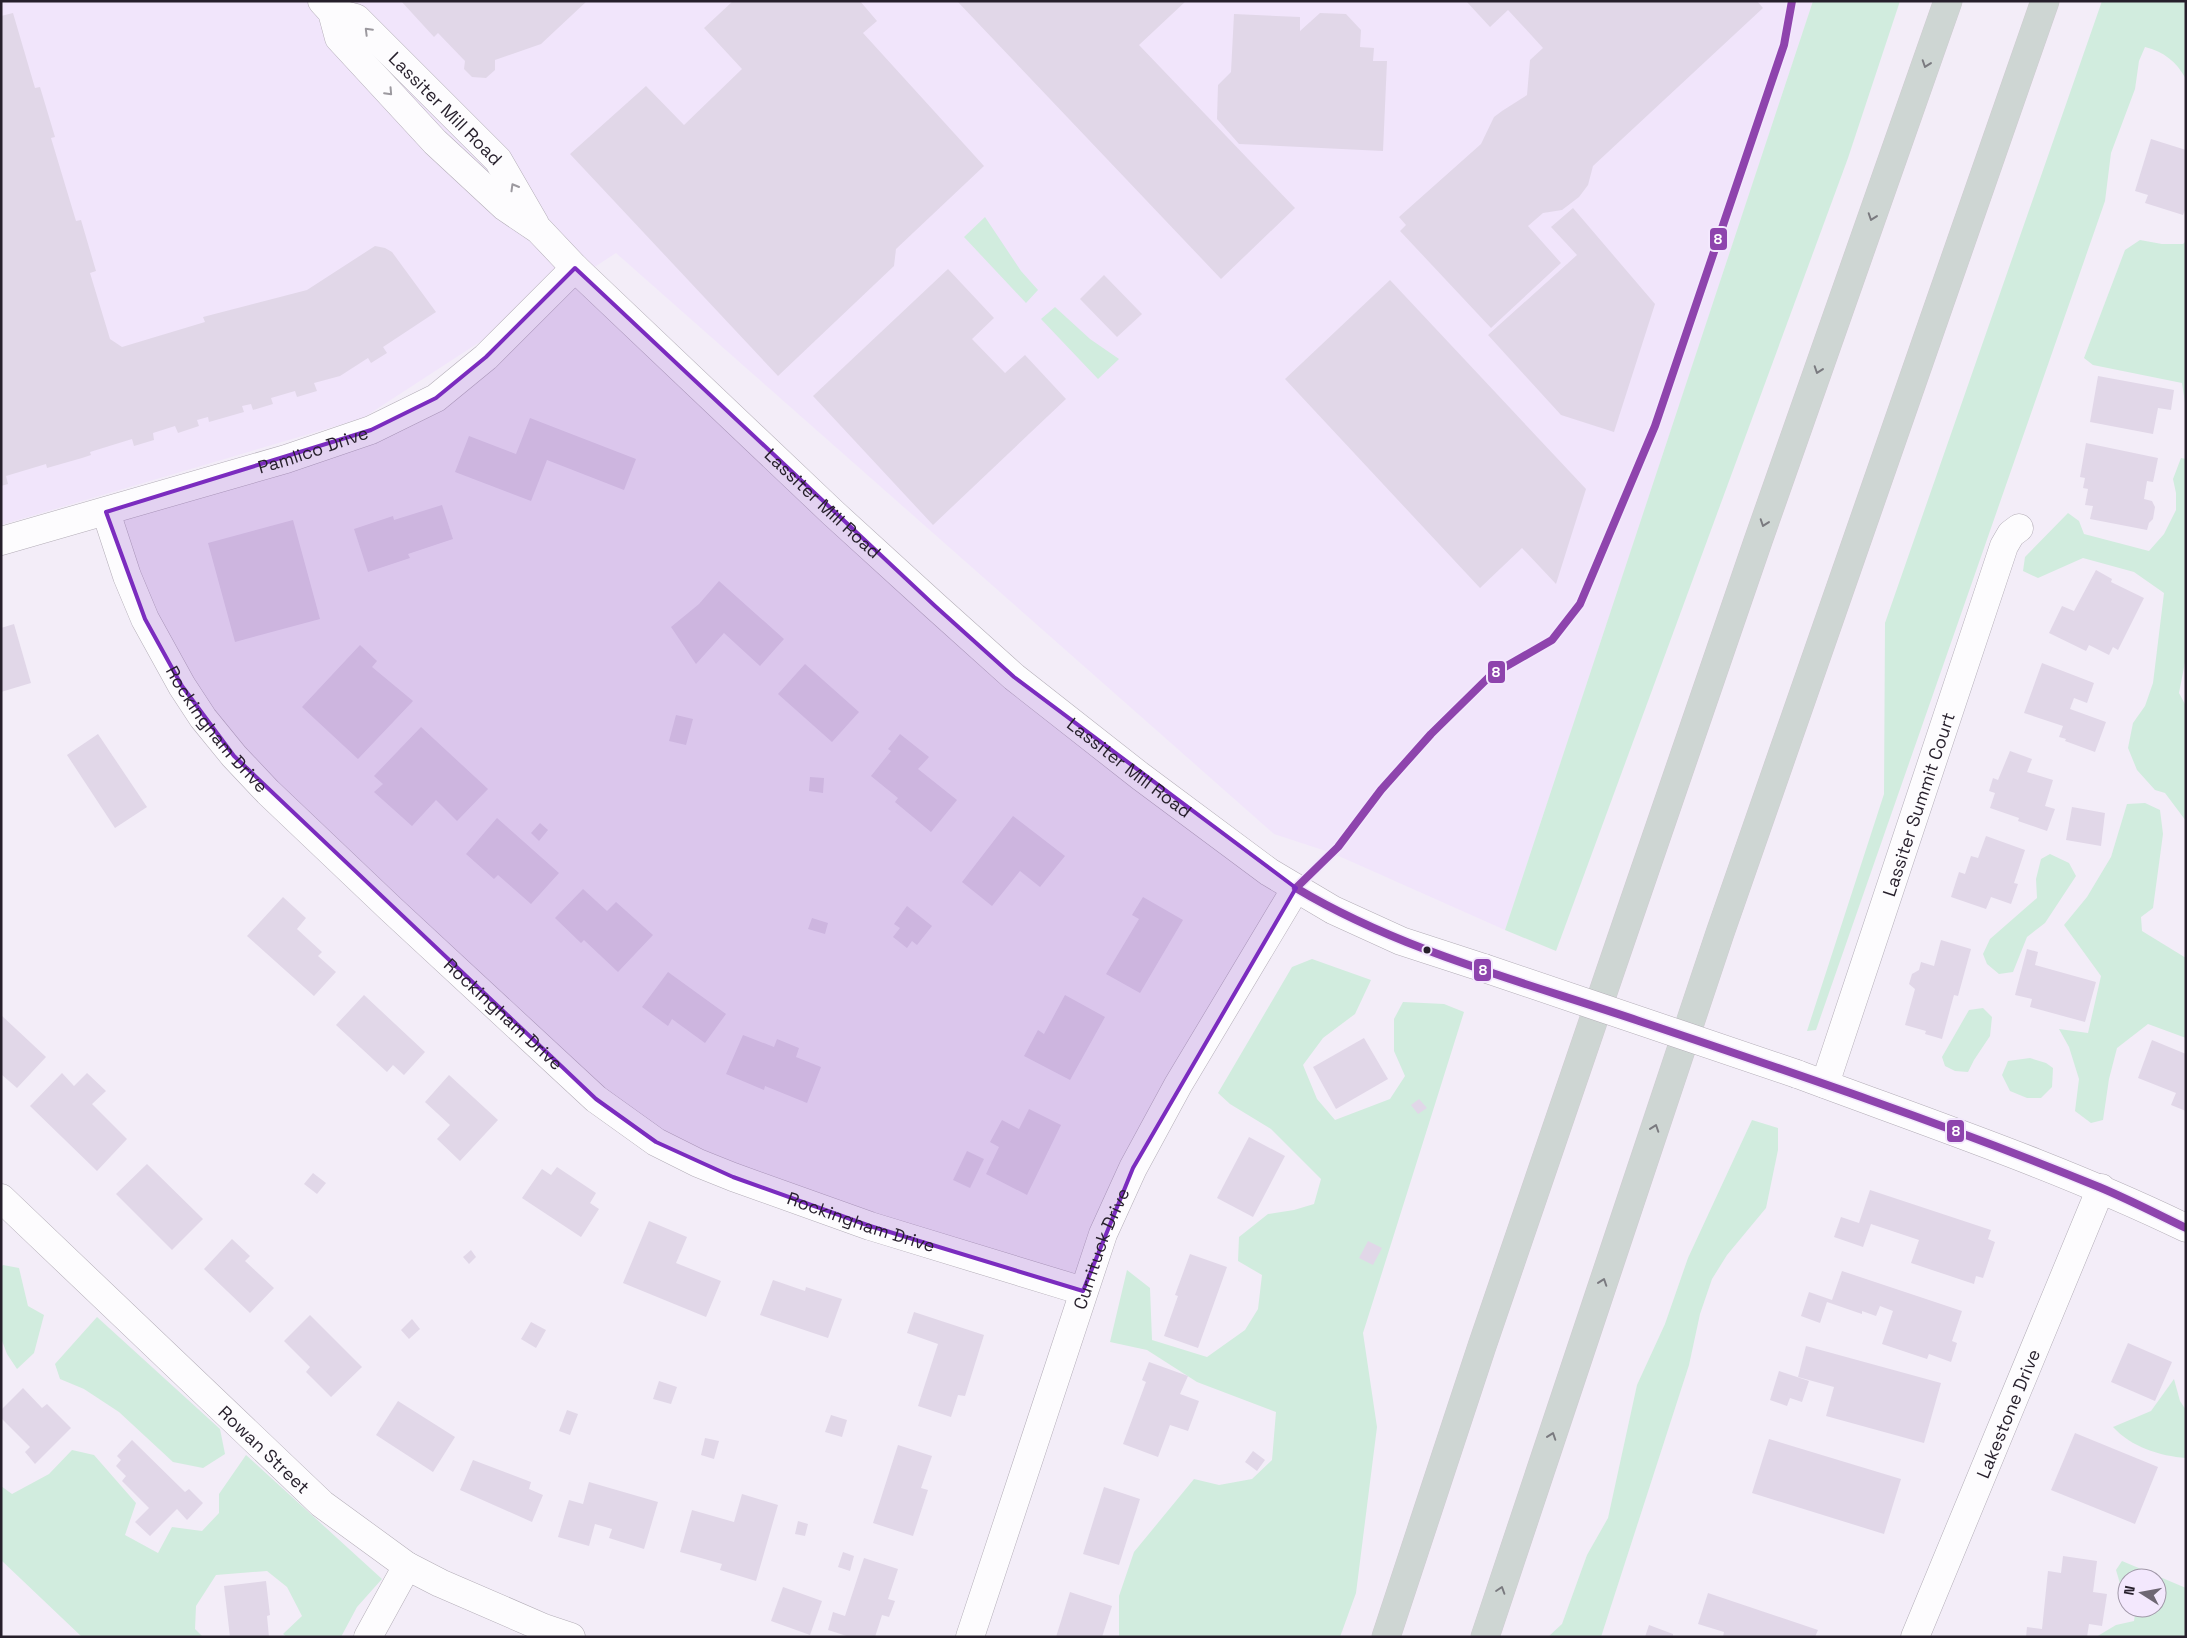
<svg xmlns="http://www.w3.org/2000/svg" width="2187" height="1638" font-family="'Space Grotesk',sans-serif">
	<rect width="100%" height="100%" fill="#f3edf8"/>
	<polygon fill="#f1e5fb" points="1,1 1813,1 1505,930 1332,853 1274,834 616,253 363,418 1,525"/>
	<g fill="#d1ecde">
		<polygon points="1813,1 1900,1 1848,158 1556,951 1505,930"/>
		<path d="M 2102,1 L 2186,1 L 2186,79 C 2176,61 2164,52 2145,47 L 2139,61 L 2135,89 L 2111,153 L 2105,201 L 1816,1030 L 1807,1031 L 1884,794 L 1885,623 Z"/>
		<polygon points="985,217 1021,271 1038,290 1026,303 964,237"/>
		<polygon points="2140,240 2162,244 2183,244 2186,241 2186,409 2182,383 2093,365 2084,358 2125,250"/>
		<polygon points="1055,307 1090,339 1119,359 1098,379 1041,319"/>
		<polygon points="2181,458 2186,459 2186,657 2179,693 2186,706 2186,821 2165,793 2155,790 2137,770 2128,748 2133,723 2145,706 2153,683 2164,593 2134,572 2083,558 2038,578 2023,571 2025,557 2068,513 2079,521 2084,534 2149,551 2164,534 2176,510 2176,493 2173,479"/>
		<polygon points="2145,803 2160,810 2163,834 2153,908 2141,917 2142,931 2186,958 2186,1038 2148,1024 2117,1048 2109,1079 2103,1120 2091,1123 2075,1111 2079,1079 2069,1047 2059,1029 2088,1033 2101,976 2064,925 2087,897 2111,857 2127,804"/>
		<polygon points="2050,854 2069,863 2076,876 2045,923 2027,937 2013,972 1999,974 1987,964 1983,954 1990,939 2037,898 2036,879 2041,859"/>
		<polygon points="1312,959 1371,980 1355,1014 1323,1038 1303,1065 1317,1099 1335,1120 1390,1099 1405,1076 1394,1051 1394,1019 1403,1002 1444,1004 1464,1012 1363,1333 1377,1427 1356,1593 1340,1637 1119,1637 1119,1596 1134,1552 1194,1479 1219,1485 1252,1479 1272,1460 1276,1412 1197,1382 1147,1350 1110,1342 1127,1270 1150,1288 1152,1340 1207,1357 1245,1330 1258,1309 1262,1275 1238,1261 1239,1237 1268,1214 1294,1210 1314,1204 1321,1179 1271,1129 1230,1104 1218,1093 1292,967"/>
		<polygon points="1983,1008 1992,1017 1990,1036 1974,1060 1968,1072 1955,1071 1945,1066 1942,1057 1969,1010"/>
		<polygon points="2030,1058 2046,1063 2053,1068 2052,1087 2041,1098 2027,1098 2010,1091 2002,1075 2008,1061"/>
		<polygon points="1752,1120 1778,1128 1778,1150 1766,1208 1727,1255 1712,1279 1700,1314 1689,1365 1601,1637 1548,1637 1562,1624 1587,1555 1608,1518 1637,1385 1665,1324 1688,1258"/>
		<polygon points="3,1265 19,1268 28,1306 44,1315 34,1353 17,1369 7,1354 1,1338 1,1267"/>
		<polygon points="97,1317 220,1429 225,1454 203,1468 173,1462 119,1412 84,1389 60,1379 55,1364"/>
		<path d="M 2174,1379 L 2180,1401 L 2186,1410 L 2186,1458 C 2160,1456 2131,1447 2113,1427 L 2151,1411 Z"/>
		<polygon points="72,1450 94,1455 136,1503 125,1535 158,1553 172,1527 202,1531 219,1513 219,1494 246,1455 382,1579 357,1607 341,1637 287,1637 283,1634 302,1616 287,1587 267,1571 216,1575 196,1606 195,1629 203,1637 82,1637 1,1560 1,1486 12,1494 49,1474"/>
		<polygon points="2122,1561 2186,1588 2186,1637 2096,1637 2116,1625 2134,1621 2136,1608 2157,1608 2157,1578 2127,1578 2127,1591 2121,1587 2116,1570"/>
	</g>
	<g fill="#e1d7e8">
		<polygon points="401,1 587,1 541,44 495,60 495,70 486,78 472,77 464,69 465,61 438,33 434,37"/>
		<polygon points="733,1 860,1 877,21 863,33 984,166 896,249 894,266 778,376 570,154 646,86 684,125 742,69 704,28"/>
		<polygon points="957,1 1186,1 1139,45 1295,208 1221,279"/>
		<polygon points="1466,1 1757,1 1763,8 1593,166 1588,185 1579,197 1562,210 1543,213 1528,226 1561,263 1491,328 1400,231 1406,225 1399,217 1481,144 1494,117 1502,111 1527,95 1530,60 1543,48 1508,10 1490,27"/>
		<polygon points="13,13 35,88 40,87 55,137 51,138 76,221 81,220 96,271 90,273 110,339 122,347 205,322 203,317 307,290 375,246 385,248 392,252 436,312 383,347 387,353 371,363 368,358 340,376 314,383 317,391 297,397 295,391 271,398 273,404 253,410 251,404 242,406 244,412 209,422 208,417 197,420 199,426 178,433 175,426 153,433 154,440 134,446 132,439 90,452 91,455 82,458 47,468 46,464 6,476 8,484 1,486 1,16"/>
		<polygon points="1320,13 1346,14 1361,30 1360,47 1374,48 1373,61 1387,61 1383,151 1239,144 1217,119 1218,85 1231,72 1234,14 1300,17 1300,31"/>
		<polygon points="2151,139 2186,150 2186,207 2183,215 2145,203 2148,195 2135,191"/>
		<polygon points="1573,208 1655,304 1614,432 1561,415 1488,335 1577,255 1551,227"/>
		<polygon points="948,269 994,318 972,339 1005,373 1025,355 1066,399 933,525 813,396"/>
		<polygon points="1104,275 1142,314 1117,337 1080,299"/>
		<polygon points="1390,280 1586,489 1556,584 1522,548 1480,588 1285,379"/>
		<polygon points="2098,376 2174,390 2171,410 2158,408 2153,434 2090,422"/>
		<polygon points="530,418 636,459 624,490 547,460 531,501 455,472 469,436 516,454"/>
		<polygon points="2086,443 2158,458 2153,482 2147,481 2144,499 2152,501 2155,507 2153,519 2149,523 2147,530 2090,519 2093,506 2085,505 2088,489 2083,488 2085,478 2080,477"/>
		<polygon points="442,505 453,539 408,554 410,558 368,572 354,529 393,516 394,520"/>
		<polygon points="293,520 320,619 235,642 208,543"/>
		<polygon points="2096,570 2112,579 2111,582 2144,598 2118,650 2113,647 2109,655 2089,645 2086,651 2049,633 2062,606 2074,611"/>
		<polygon points="719,581 784,639 760,666 724,633 696,664 671,627 699,604"/>
		<polygon points="14,624 31,683 1,692 1,628"/>
		<polygon points="360,645 377,661 372,667 413,701 358,759 302,707"/>
		<polygon points="2042,663 2094,683 2087,703 2074,698 2070,709 2106,722 2095,752 2065,741 2066,739 2059,737 2063,726 2024,713"/>
		<polygon points="805,664 859,712 832,742 778,694"/>
		<polygon points="676,715 693,719 686,745 669,741"/>
		<polygon points="421,727 488,789 457,821 436,800 412,826 374,792 383,784 374,776"/>
		<polygon points="98,734 147,807 115,828 67,755"/>
		<polygon points="900,734 929,757 918,769 957,800 931,832 895,802 898,798 871,776 891,751 888,749"/>
		<polygon points="2010,751 2032,759 2027,772 2053,780 2045,806 2055,809 2047,831 2018,821 2019,818 1990,808 1995,793 1989,791 1993,778 1998,780"/>
		<polygon points="810,777 824,778 823,793 809,791"/>
		<polygon points="2072,807 2105,813 2101,846 2066,840"/>
		<polygon points="1013,816 1065,856 1040,887 1020,871 992,906 962,882"/>
		<polygon points="497,818 559,873 531,904 498,875 494,879 466,854"/>
		<polygon points="540,823 548,830 539,841 531,833"/>
		<polygon points="1986,836 2025,850 2014,883 2018,884 2011,904 1991,897 1986,909 1951,897 1959,872 1965,874 1971,856 1978,858"/>
		<polygon points="583,889 607,911 616,902 653,935 618,972 584,940 581,943 555,918"/>
		<polygon points="283,897 306,918 297,929 322,952 318,956 336,972 314,996 247,936"/>
		<polygon points="1143,897 1183,920 1140,993 1106,974 1139,919 1132,915"/>
		<polygon points="907,906 932,926 917,945 912,941 907,948 893,937 900,928 894,924"/>
		<polygon points="812,918 828,923 825,934 808,929"/>
		<polygon points="1941,940 1971,949 1958,996 1954,995 1942,1039 1925,1034 1926,1031 1905,1025 1915,989 1909,984 1912,974 1919,970 1921,962 1934,966"/>
		<polygon points="2027,949 2038,952 2035,965 2096,982 2085,1022 2030,1007 2032,999 2015,995"/>
		<polygon points="668,972 726,1014 705,1043 672,1019 668,1026 642,1007"/>
		<polygon points="364,995 425,1052 404,1075 393,1065 387,1072 336,1025"/>
		<polygon points="1065,995 1105,1017 1070,1080 1024,1056 1038,1030 1044,1034"/>
		<polygon points="1,1015 46,1057 17,1088 1,1074"/>
		<polygon points="743,1035 774,1047 777,1039 799,1048 796,1057 821,1067 807,1103 765,1086 764,1090 726,1074"/>
		<polygon points="1364,1038 1388,1079 1336,1109 1313,1067"/>
		<polygon points="2152,1040 2186,1054 2186,1111 2171,1105 2176,1093 2138,1078"/>
		<polygon points="62,1073 74,1086 87,1073 106,1091 92,1104 127,1139 97,1171 30,1106"/>
		<polygon points="449,1075 498,1120 460,1161 437,1139 450,1125 425,1102"/>
		<polygon points="1419,1099 1427,1108 1418,1114 1411,1105"/>
		<polygon points="1029,1109 1061,1125 1027,1195 986,1174 999,1147 990,1142 1002,1120 1019,1129"/>
		<polygon points="1249,1137 1285,1156 1253,1217 1217,1198"/>
		<polygon points="967,1151 984,1159 970,1188 953,1180"/>
		<polygon points="147,1164 203,1219 172,1250 116,1194"/>
		<polygon points="557,1167 596,1193 590,1203 599,1209 581,1237 522,1198 542,1169 551,1175"/>
		<polygon points="313,1173 326,1183 317,1194 304,1184"/>
		<polygon points="1870,1190 1991,1230 1988,1239 1995,1242 1983,1278 1976,1276 1974,1284 1911,1263 1919,1240 1871,1224 1863,1247 1834,1237 1841,1217 1859,1223"/>
		<polygon points="649,1221 687,1237 676,1263 721,1281 706,1317 623,1283"/>
		<polygon points="232,1239 250,1256 245,1261 274,1288 250,1313 204,1269"/>
		<polygon points="1368,1241 1382,1248 1373,1265 1359,1258"/>
		<polygon points="471,1250 476,1257 469,1264 463,1257"/>
		<polygon points="1190,1254 1227,1267 1198,1348 1164,1336 1178,1296 1175,1295"/>
		<polygon points="1842,1271 1962,1311 1952,1341 1957,1343 1951,1362 1929,1354 1927,1359 1882,1344 1893,1311 1880,1306 1876,1316 1862,1311 1862,1314 1827,1302 1820,1323 1801,1316 1809,1292 1832,1300"/>
		<polygon points="773,1280 805,1291 806,1287 842,1299 828,1338 760,1315"/>
		<polygon points="914,1312 984,1335 965,1396 958,1395 951,1417 918,1406 938,1344 907,1333"/>
		<polygon points="310,1315 362,1367 331,1397 306,1372 310,1367 284,1341"/>
		<polygon points="412,1319 420,1329 409,1339 401,1330"/>
		<polygon points="531,1322 546,1330 536,1348 521,1339"/>
		<polygon points="2128,1343 2172,1362 2155,1401 2111,1382"/>
		<polygon points="1806,1346 1941,1383 1924,1443 1826,1416 1834,1387 1798,1377"/>
		<polygon points="1149,1362 1188,1376 1180,1394 1199,1401 1188,1431 1170,1425 1158,1457 1123,1444 1146,1382 1142,1380"/>
		<polygon points="1779,1371 1809,1381 1802,1402 1790,1398 1787,1406 1770,1400"/>
		<polygon points="659,1381 677,1387 671,1404 653,1399"/>
		<polygon points="23,1388 42,1408 47,1404 71,1428 35,1464 25,1452 30,1447 1,1418 1,1410"/>
		<polygon points="398,1401 455,1437 433,1472 376,1435"/>
		<polygon points="567,1410 578,1414 570,1435 559,1431"/>
		<polygon points="831,1415 847,1420 842,1437 825,1432"/>
		<polygon points="2075,1433 2158,1467 2135,1524 2051,1490"/>
		<polygon points="705,1438 719,1441 714,1459 701,1455"/>
		<polygon points="1769,1439 1901,1479 1884,1534 1752,1493"/>
		<polygon points="132,1440 185,1492 189,1489 203,1503 187,1520 177,1509 150,1536 135,1522 149,1508 122,1481 126,1476 116,1466 121,1460 117,1456"/>
		<polygon points="898,1445 932,1456 921,1488 928,1490 913,1536 873,1523"/>
		<polygon points="1253,1451 1265,1460 1257,1471 1245,1462"/>
		<polygon points="473,1460 531,1482 529,1489 543,1495 532,1522 460,1490"/>
		<polygon points="589,1482 658,1502 644,1549 609,1538 612,1529 595,1524 589,1546 558,1537 569,1500 583,1504"/>
		<polygon points="1104,1487 1140,1499 1119,1565 1083,1554"/>
		<polygon points="742,1494 778,1505 756,1581 720,1570 722,1564 680,1552 692,1510 734,1522"/>
		<polygon points="798,1521 808,1524 805,1536 795,1534"/>
		<polygon points="843,1552 854,1556 850,1571 838,1567"/>
		<polygon points="2063,1556 2097,1561 2093,1592 2107,1594 2102,1626 2089,1624 2087,1637 2026,1637 2027,1627 2042,1629 2048,1571 2061,1573"/>
		<polygon points="864,1558 898,1569 888,1599 895,1601 889,1617 882,1615 875,1637 850,1637 828,1630 833,1612 845,1616"/>
		<polygon points="266,1581 270,1615 267,1616 269,1637 230,1637 224,1586"/>
		<polygon points="783,1587 822,1601 810,1635 771,1621"/>
		<polygon points="1070,1592 1112,1606 1102,1637 1056,1637"/>
		<polygon points="1708,1593 1818,1630 1815,1637 1723,1637 1724,1632 1698,1624"/>
		<polygon points="1649,1625 1673,1634 1673,1637 1645,1637"/>
	</g>
	<g fill="none" stroke-linecap="round" stroke-linejoin="round">
		<g stroke="#b3adb7" stroke-width="29">
			<g id="minor">
				<path id="s1" d="M 106,512 L 127,576 L 145,619 L 182,686 L 203,718 L 234,756 L 268,792 L 391,909 L 596,1099 L 656,1142 L 698,1163 L 733,1177 L 870,1226 L 1083,1291"/>
				<path id="s2" d="M 1,541 L 286,459 L 371,430 L 436,398 L 486,357 L 575,268"/>
				<path id="s3" d="M 1825,1084 L 2004,546 L 2011,534 L 2019,528"/>
				<path id="s4" d="M 1,1198 L 322,1504 L 407,1566 L 440,1583 L 544,1628 L 571,1637"/>
				<polyline points="368,1637 407,1566"/>
				<path id="s5" d="M 970,1637 L 1103,1234 L 1133,1168 L 1178,1085 L 1296,888"/>
				<path id="s6" d="M 1915,1637 L 2101,1188"/>
			</g>
		</g>
		<g stroke="#b3adb7" stroke-width="29">
			<g id="secondary">
				<path id="s7" d="M 322,1 L 332,12 L 339,38 L 435,142 L 505,207 L 539,230 L 575,268 L 833,513 L 935,606 L 1014,677 L 1140,776 L 1269,872 L 1333,910 L 1401,941 L 1484,968"/>
				<path id="s8" d="M 332,12 L 356,18 L 498,160 L 535,224"/>
				<path d="M 1797,1074 C 1928,1123 2060,1167 2186,1228"/>
			</g>
		</g>
		<g stroke="#d0ccd2" stroke-width="29">
			<g id="motorway">
				<polyline points="1386,1637 1482,1346 1636,896 1758,541 1948,1"/>
				<polyline points="1485,1637 1720,933 2045,1"/>
			</g>
		</g>
		<use href="#minor" stroke="#fdfcfe" stroke-width="28"/>
		<use href="#secondary" stroke="#fdfcfe" stroke-width="28"/>
		<use href="#motorway" stroke="#ced6d3" stroke-width="28"/>
		<g stroke="#b3adb7" stroke-width="29" stroke-linecap="butt">
			<polyline id="secondary-bridge" points="1484,968 1797,1074"/>
		</g>
		<use href="#secondary-bridge" stroke="#fdfcfe" stroke-width="28"/>
		<g stroke="#f3e8fd" stroke-width="11">
			<path id="bus-1" d="M 1792,1 L 1784,45 L 1655,426 L 1580,604 L 1552,640 L 1491,675 L 1431,734 L 1381,790 L 1338,847 L 1296,888 C 1401,951 1524,982 1639,1021 C 1794,1073 1948,1125 2099,1187 C 2128,1199 2157,1214 2186,1228"/>
		</g>
		<use href="#bus-1" stroke="#8e44ad" stroke-width="8"/>
	</g>
	<defs><path id="oneway-chevron" d="M-2-3.5L2.5 0L-2 3.5" fill="none" stroke-width="1.6" stroke-linecap="round" stroke-linejoin="round" transform="scale(1.25)"/></defs>
	<g stroke="#9c999f">
		<use href="#oneway-chevron" transform="translate(368 31) rotate(-135)"/>
		<use href="#oneway-chevron" transform="translate(389 92) rotate(47)"/>
		<use href="#oneway-chevron" transform="translate(514 187) rotate(-120)"/>
	</g>
	<g stroke="#7a7a7f">
		<use href="#oneway-chevron" transform="translate(1926 64) rotate(109)"/>
		<use href="#oneway-chevron" transform="translate(1872 217) rotate(109)"/>
		<use href="#oneway-chevron" transform="translate(1818 370) rotate(109)"/>
		<use href="#oneway-chevron" transform="translate(1764 523) rotate(109)"/>
		<use href="#oneway-chevron" transform="translate(1655 1128) rotate(-71)"/>
		<use href="#oneway-chevron" transform="translate(1603 1282) rotate(-71)"/>
		<use href="#oneway-chevron" transform="translate(1552 1436) rotate(-71)"/>
		<use href="#oneway-chevron" transform="translate(1501 1590) rotate(-72)"/>
	</g>
	<path fill="#7b2cbf" fill-opacity="0.2" stroke="#7b2cbf" stroke-width="4" stroke-linejoin="round" d="M 575,268 L 935,606 L 1014,677 L 1296,888 L 1133,1168 L 1083,1291 L 870,1226 L 733,1177 L 656,1142 L 596,1099 L 234,756 L 182,686 L 145,619 L 106,512 L 371,430 L 436,398 L 486,357 Z"/>
	<circle fill="#261f2b" stroke="#f3e8fd" stroke-width="2" cx="1427" cy="950" r="4.5"/>
	<g text-anchor="middle" dominant-baseline="central" stroke-width="4.5" stroke-linejoin="round" paint-order="stroke">
		<g font-size="18" fill="#261f2b" stroke="#f3e8fd">
			<text stroke="none"><textPath href="#s8" startOffset="152">Lassiter Mill Road</textPath></text>
			<text stroke="none"><textPath href="#s2" startOffset="325">Pamlico Drive</textPath></text>
			<text stroke="none"><textPath href="#s7" startOffset="714">Lassiter Mill Road</textPath></text>
			<text stroke="none"><textPath href="#s1" startOffset="246">Rockingham Drive</textPath></text>
			<text stroke="none"><textPath href="#s7" startOffset="1119">Lassiter Mill Road</textPath></text>
			<text stroke="none"><textPath href="#s3" startOffset="295">Lassiter Summit Court</textPath></text>
			<text stroke="none"><textPath href="#s1" startOffset="651">Rockingham Drive</textPath></text>
			<text stroke="none"><textPath href="#s1" startOffset="1071">Rockingham Drive</textPath></text>
			<text stroke="none"><textPath href="#s5" startOffset="410">Currituck Drive</textPath></text>
			<text stroke="none"><textPath href="#s6" startOffset="242">Lakestone Drive</textPath></text>
			<text stroke="none"><textPath href="#s4" startOffset="364">Rowan Street</textPath></text>
		</g>
	</g>
	<g stroke="#f3e8fd" stroke-width="2">
		<rect x="1709" y="227" width="19" height="24" rx="5" fill="#8e44ad"/>
		<rect x="1487" y="660" width="19" height="24" rx="5" fill="#8e44ad"/>
		<rect x="1473" y="958" width="19" height="24" rx="5" fill="#8e44ad"/>
		<rect x="1946" y="1119" width="19" height="24" rx="5" fill="#8e44ad"/>
	</g>
	<g font-size="14" text-anchor="middle" font-weight="bold" fill="#fff">
		<text x="1718" y="244">8</text>
		<text x="1496" y="677">8</text>
		<text x="1483" y="975">8</text>
		<text x="1956" y="1136">8</text>
	</g>
	<rect width="2187" height="1638" fill="none" stroke="#261f2b" stroke-width="5"/>
	<g transform="translate(2142 1593) rotate(281)"><circle r="24" fill="#f3e8fd" stroke="#a198a9"/>
	<path d="M0-4L9 19L0 12L-9 19Z" fill="#6e6773"/>
	<text y="-8" font-size="14" font-weight="bold" text-anchor="middle" fill="#261f2b">N</text>
	</g>
</svg>
